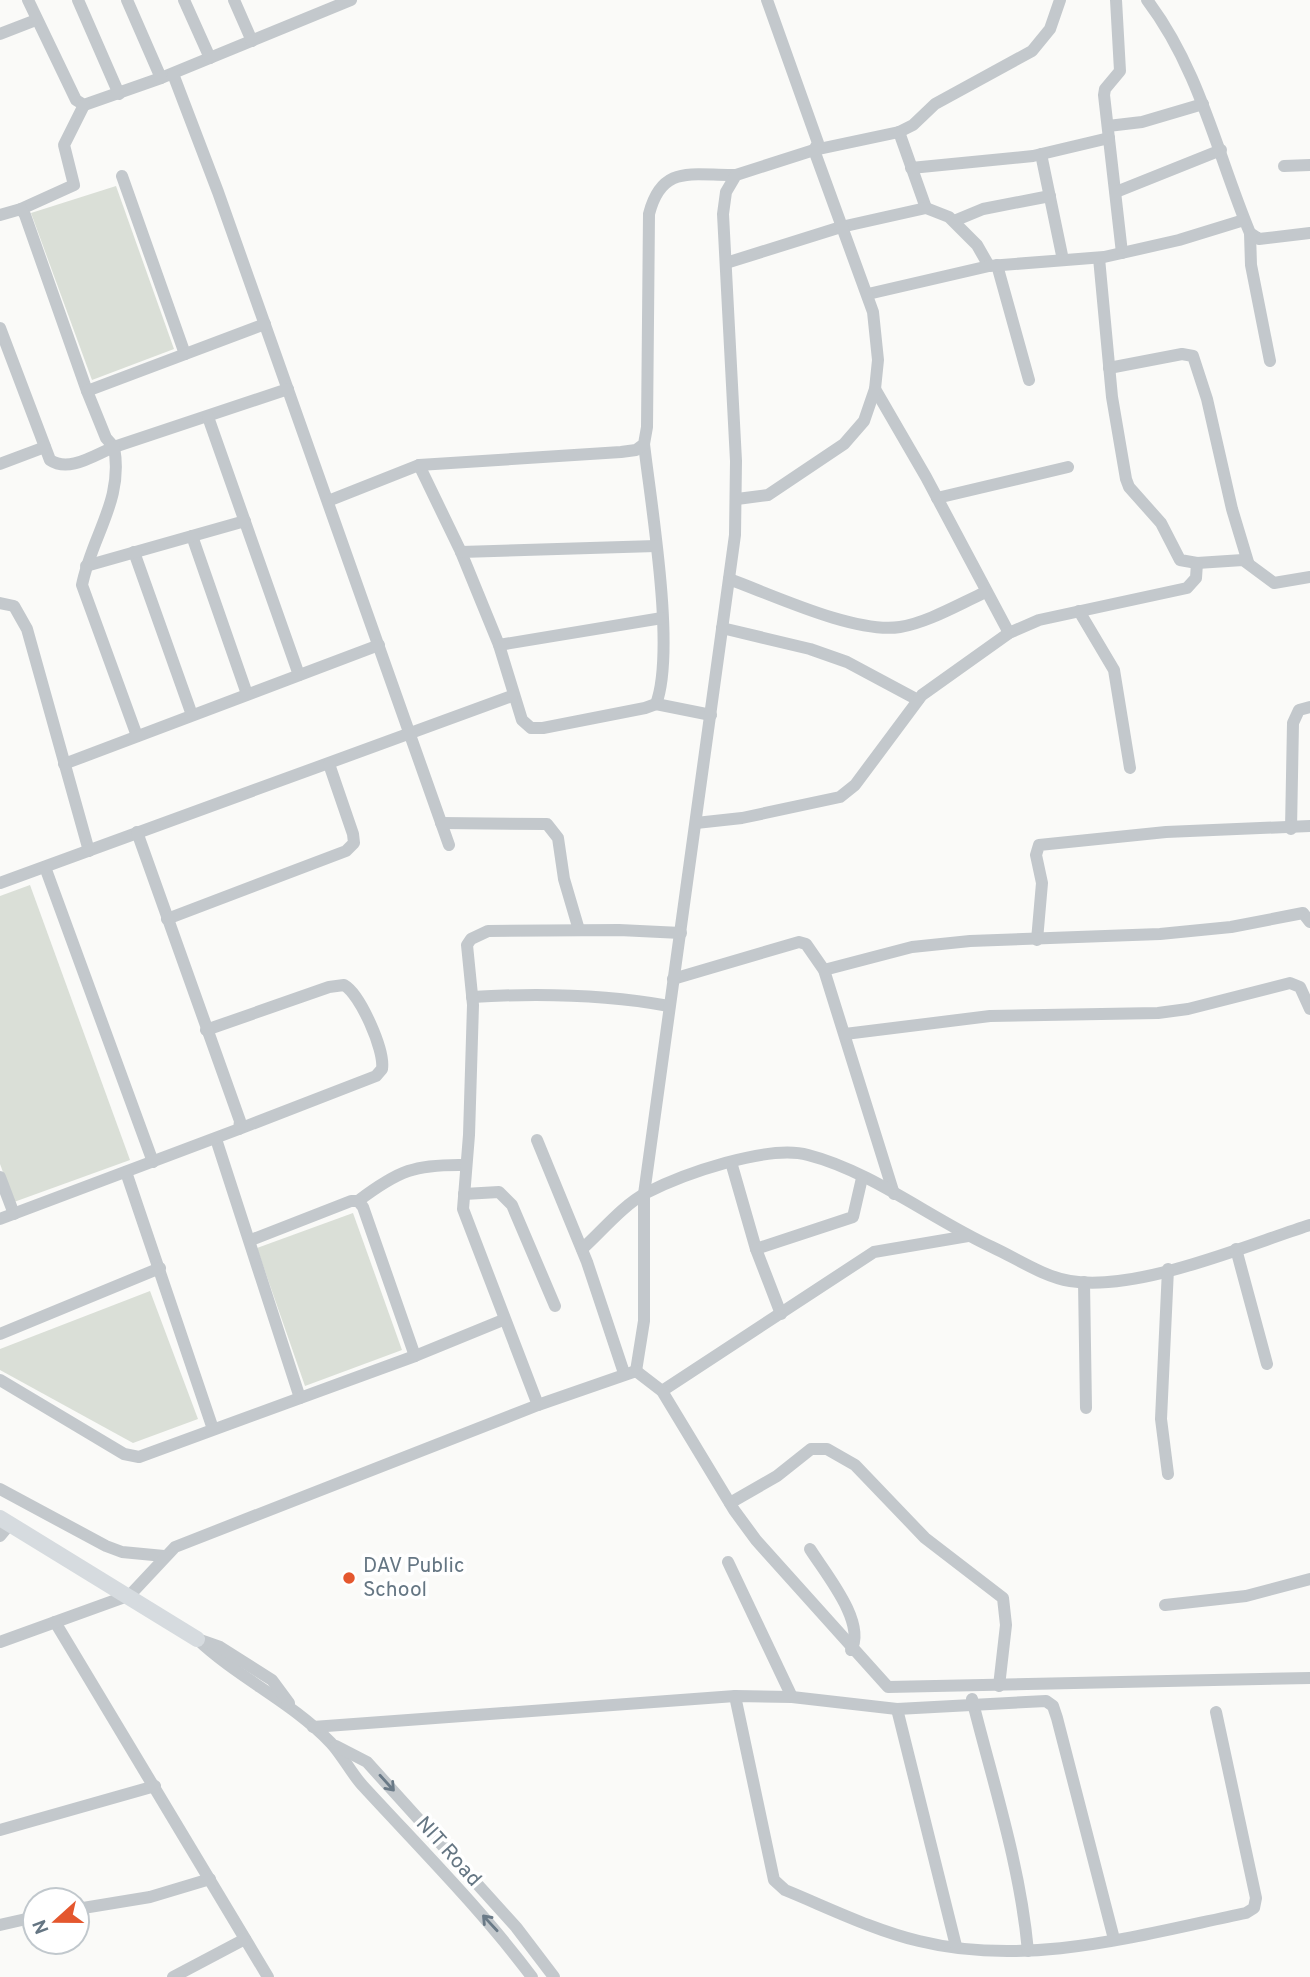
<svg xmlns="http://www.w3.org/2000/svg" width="1310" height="1977" font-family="Overpass,sans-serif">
	<rect width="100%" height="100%" fill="#fafaf8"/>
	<g fill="#dadfd7">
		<polygon points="116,186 174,349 92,380 31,213"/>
		<polygon points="30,885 130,1160 14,1202 0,1164 0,896"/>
		<polygon points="353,1213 402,1350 305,1386 257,1248"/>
		<polygon points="150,1291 198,1419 133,1443 0,1370 0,1349"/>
	</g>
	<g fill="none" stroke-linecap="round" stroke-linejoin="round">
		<g stroke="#c3c8cc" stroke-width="12">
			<polyline points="28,0 76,100 84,105 161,78 351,0"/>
			<polyline points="78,0 119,94"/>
			<polyline points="127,0 161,78"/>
			<polyline points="184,0 210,58"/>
			<polyline points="234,0 252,41"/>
			<polyline points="1116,0 1120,71 1105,89 1104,95 1122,253"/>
			<path d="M 1147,0 C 1200,70 1217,154 1250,233 L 1259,239 L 1310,233"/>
			<polyline points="0,34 36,20"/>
			<polyline points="173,74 218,192 449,845"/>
			<polyline points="1108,126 1142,122 1203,104"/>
			<polyline points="899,132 926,208"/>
			<polyline points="1041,154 1063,260"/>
			<polyline points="1284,166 1310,165"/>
			<polyline points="911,168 1033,156 1109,138"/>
			<polyline points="122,176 185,354"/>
			<polyline points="1116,192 1221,150"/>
			<polyline points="21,209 74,185 64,145 84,105"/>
			<polyline points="0,215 21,209 25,215 87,391 106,438 114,447 288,389"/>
			<polyline points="954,221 983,209 1050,196"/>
			<polyline points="1250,233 1251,265 1270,361"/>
			<polyline points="1099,258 1112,397 1126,479 1129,487 1161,523 1180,560 1197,563 1243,560 1274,583 1310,577"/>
			<polyline points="726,263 841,227 926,208 949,217 977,245 989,266"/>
			<polyline points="997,265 1029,380"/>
			<polyline points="868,294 989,266 1104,257 1179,240 1244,220"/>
			<path d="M 0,328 L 50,460 C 69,473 94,455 114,447 C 124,500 92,535 82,585 L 137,736"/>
			<polyline points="1109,368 1182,354 1193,356 1207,399 1232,509 1248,562"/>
			<polyline points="875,389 926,477 1009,633"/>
			<polyline points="87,391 265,324"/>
			<polyline points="208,417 299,675"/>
			<polyline points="0,464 45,447"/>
			<path d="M 419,465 L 461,552 L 499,645 L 522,720 L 531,728 L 543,728 L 645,708 L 656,704 C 676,651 651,505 644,444"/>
			<polyline points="937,498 1068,467"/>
			<polyline points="737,499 768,495 844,444 864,421 875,389 878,360 873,312 814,150 899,132 913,125 935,104 1032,51 1050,29 1060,0"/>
			<path d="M 328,501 L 419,465 L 621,452 L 636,450 L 644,444 L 647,427 L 649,214 C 662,163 693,176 736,175"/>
			<polyline points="192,536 247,694"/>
			<polyline points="134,552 192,715"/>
			<polyline points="461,552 656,546"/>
			<polyline points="86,566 245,521"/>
			<path d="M 729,579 C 773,595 855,634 900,627 C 929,622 959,604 986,592"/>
			<polyline points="0,603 14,606 27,629 89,851"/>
			<polyline points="1079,611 1114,670 1130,768"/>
			<polyline points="722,628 810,649 847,662 918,700"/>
			<polyline points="499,645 662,618"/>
			<polyline points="656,704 711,715"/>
			<polyline points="64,764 379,645"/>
			<polyline points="441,823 547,824 558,838 564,879 579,930"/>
			<polyline points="696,823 742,818 840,797 855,785 922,695 1009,633 1039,620 1187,588 1196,578 1197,563"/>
			<polyline points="1291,829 1293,723 1299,710 1310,707"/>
			<polyline points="45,867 153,1162"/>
			<polyline points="0,883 512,696"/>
			<polyline points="167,919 346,851 354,843 353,834 329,764"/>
			<polyline points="1037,940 1042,883 1036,855 1039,845 1166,832 1310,826"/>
			<polyline points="824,970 912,947 970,941 1160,934 1231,927 1303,913 1310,922"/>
			<polyline points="673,979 799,942 806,944 824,970 894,1194"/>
			<path d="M 472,997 C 539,993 603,994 669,1006"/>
			<path d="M 206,1030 L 329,987 L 344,985 C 360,994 385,1050 382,1069 L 376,1076 L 239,1129"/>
			<polyline points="845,1034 990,1016 1158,1013 1188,1009 1290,983 1300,987 1310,1009"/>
			<polyline points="216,1139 300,1398"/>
			<polyline points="537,1140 587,1262 624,1373"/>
			<polyline points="731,1162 756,1249 781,1314"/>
			<polyline points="126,1172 213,1429"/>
			<polyline points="0,1177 14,1214"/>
			<polyline points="464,1194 499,1192 512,1205 555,1306"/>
			<path d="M 358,1201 C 399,1170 415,1164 466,1165"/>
			<polyline points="0,1219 239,1129 240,1121 137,832"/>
			<polyline points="251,1240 351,1201 358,1201 363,1207 415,1356"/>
			<path d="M 582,1249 C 601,1232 623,1205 646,1193 C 683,1174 768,1144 808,1155 C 871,1171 933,1220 992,1247 C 1016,1258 1044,1277 1070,1281 C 1138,1292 1244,1246 1310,1225"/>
			<polyline points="756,1249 853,1217 862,1178"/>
			<polyline points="1236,1249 1267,1364"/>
			<polyline points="1168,1269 1161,1419 1168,1474"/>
			<polyline points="1084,1282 1086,1408"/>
			<polyline points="0,1334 160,1268"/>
			<polyline points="636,1371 644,1321 644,1194 735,535 736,461 723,214 726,192 736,175 814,150 818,143 767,0"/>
			<polyline points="0,1380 124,1454 139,1457 415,1356 503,1320"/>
			<polyline points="662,1391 874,1252 968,1236"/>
			<polyline points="538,1405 463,1209 469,1135 473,1005 467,945 471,939 488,931 619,930 681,933"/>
			<polyline points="0,1489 106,1546 122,1552 164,1556"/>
			<polyline points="730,1503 777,1476 811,1449 827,1449 855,1465 925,1538 1003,1598 1006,1625 999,1686"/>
			<polyline points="0,1536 10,1524"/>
			<path d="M 810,1549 C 825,1573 867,1623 851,1650"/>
			<polyline points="728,1562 792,1697"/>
			<polyline points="1165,1605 1246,1596 1310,1579"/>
			<polyline points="55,1622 268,1977"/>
			<path d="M 197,1639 C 238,1678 292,1702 331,1743 C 343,1756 351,1773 363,1786 C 420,1848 481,1909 532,1977"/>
			<polyline points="200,1640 220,1647 272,1680 289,1703"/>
			<polyline points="0,1642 130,1595 175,1547 538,1405 636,1371 662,1391 734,1510 756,1540 888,1687 1310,1678"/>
			<path d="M 735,1696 L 774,1880 L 785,1890 C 829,1908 873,1930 919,1941 C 1028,1968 1140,1935 1246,1913 L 1254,1908 L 1256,1898 L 1216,1712"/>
			<path d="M 972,1699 C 993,1783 1020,1864 1028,1951"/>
			<polyline points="897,1709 956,1946"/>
			<polyline points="313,1727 735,1696 792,1697 897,1709 1046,1701 1053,1706 1057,1718 1114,1939"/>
			<polyline points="336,1746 367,1762 516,1927 554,1977"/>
			<polyline points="0,1830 155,1786"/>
			<polyline points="77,1909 150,1897 210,1879"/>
			<polyline points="0,1925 35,1917"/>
			<polyline points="173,1977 245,1939"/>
		</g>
		<polyline stroke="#d6dbdf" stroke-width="16" points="0,1518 197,1639"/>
	</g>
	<defs><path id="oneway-shaft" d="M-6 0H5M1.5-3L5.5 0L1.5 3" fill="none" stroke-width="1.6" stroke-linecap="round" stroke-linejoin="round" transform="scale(1.75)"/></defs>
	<g stroke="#6a7a87">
		<use href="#oneway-shaft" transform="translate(387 1783) rotate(48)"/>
		<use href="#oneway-shaft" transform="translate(490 1923) rotate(-133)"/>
	</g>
	<circle fill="#e4572e" stroke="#fff" stroke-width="2.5" cx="349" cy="1578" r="7"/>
	<g text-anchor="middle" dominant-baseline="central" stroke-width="7" stroke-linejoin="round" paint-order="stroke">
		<g font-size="21" fill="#657683" stroke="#fff" text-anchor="start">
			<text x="363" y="1566">DAV Public<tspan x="363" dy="24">School</tspan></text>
		</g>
		<g font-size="21" fill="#657683" stroke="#fff">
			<text transform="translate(448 1852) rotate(48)">NIT Road</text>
		</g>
	</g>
	<g transform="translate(56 1921) rotate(249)"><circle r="33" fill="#ffffff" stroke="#c1c8cd" stroke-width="2"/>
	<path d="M0-5L12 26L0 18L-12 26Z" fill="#e4572e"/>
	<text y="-10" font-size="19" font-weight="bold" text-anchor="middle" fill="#657683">N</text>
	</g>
</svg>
